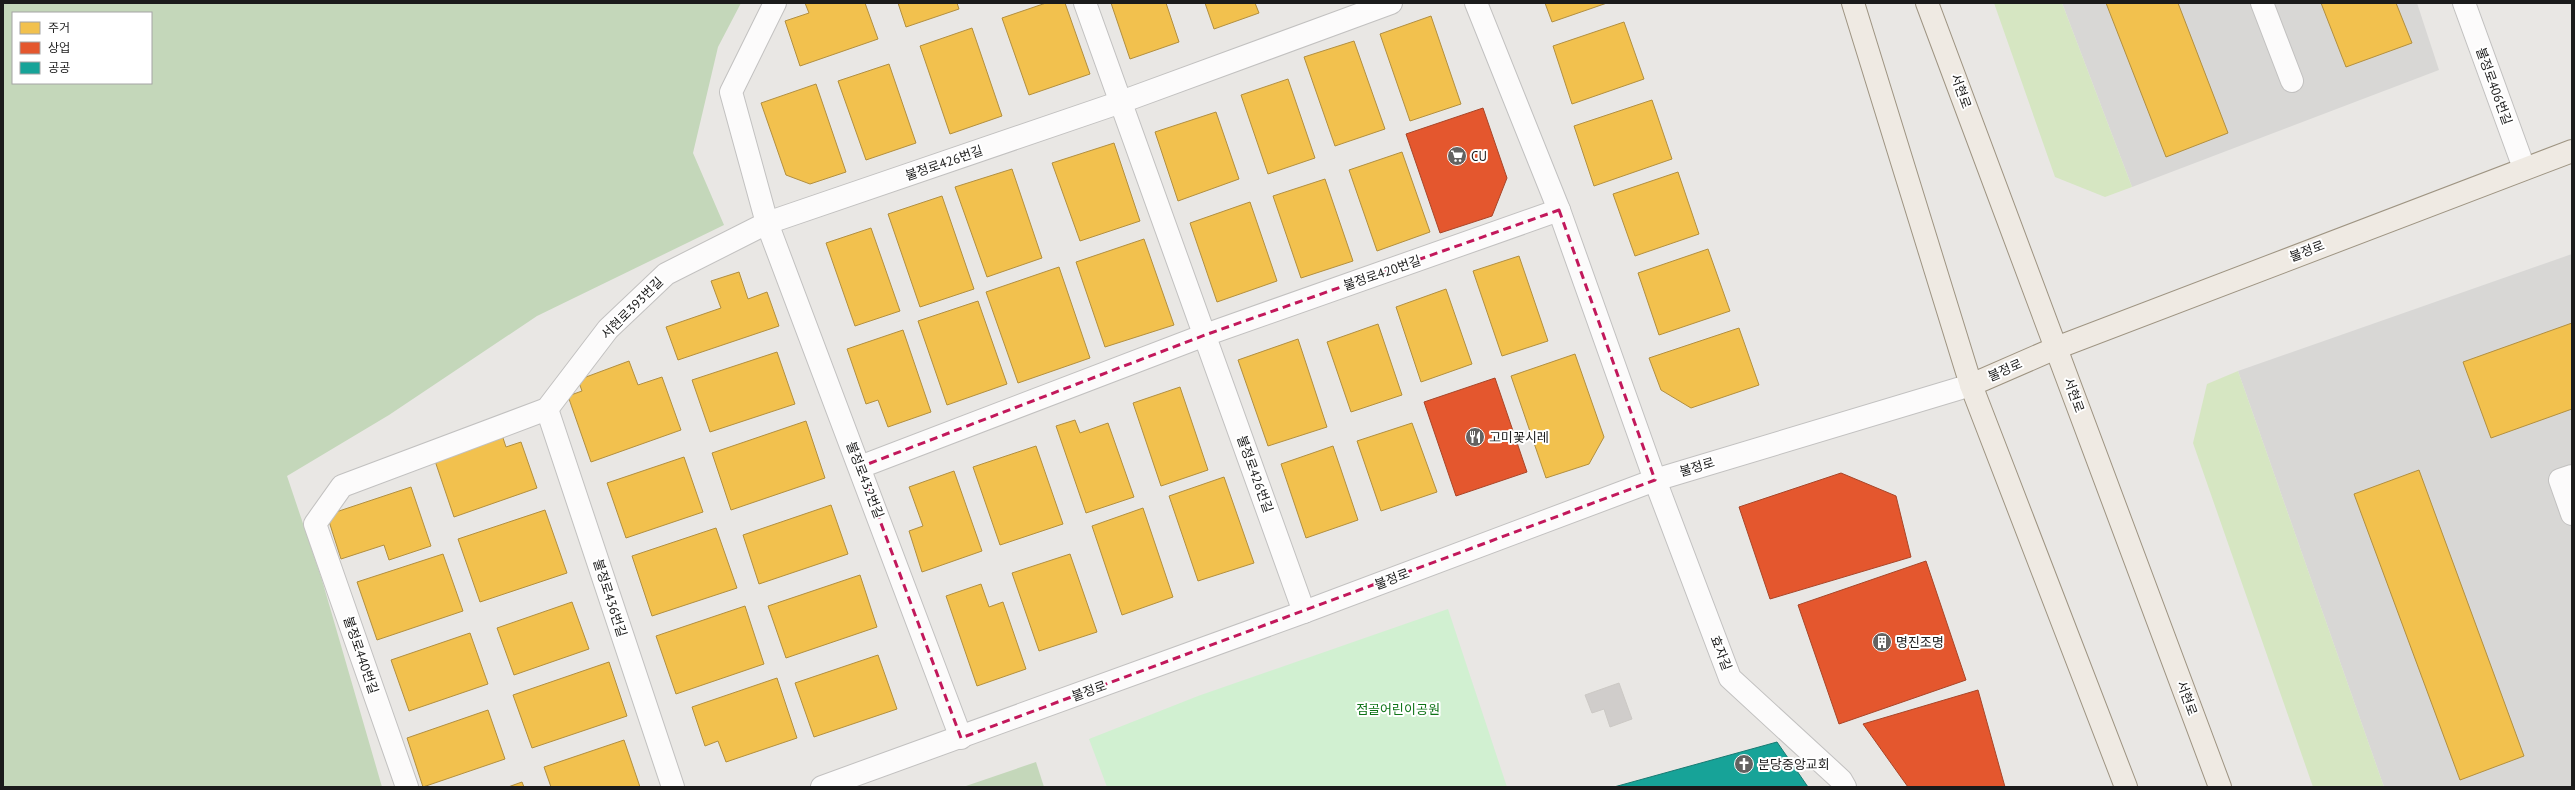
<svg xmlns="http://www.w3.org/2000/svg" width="2575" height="790" font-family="'PT Sans','Noto Sans KR',sans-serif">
	<rect width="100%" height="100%" fill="#e9e7e4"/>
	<g fill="#d8d7d5">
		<polygon points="2062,3 2417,3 2439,70 2132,187"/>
		<polygon points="2572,254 2572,787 2384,787 2238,371"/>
	</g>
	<g fill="#d6e6c2">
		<polygon points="1994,3 2062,3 2132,187 2105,197 2055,177"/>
		<polygon points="2238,371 2384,787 2313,787 2193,443 2207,384"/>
	</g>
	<g fill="#c4d7ba" fill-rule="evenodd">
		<path d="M 3,3 L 741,3 L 718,47 L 693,153 L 724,225 L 537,316 L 389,415 L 287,476 L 322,580 L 382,787 L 3,787 ZM 13,13 L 151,13 L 151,83 L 13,83 Z"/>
		<polygon points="1036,762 1044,787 963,787"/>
	</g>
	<polygon fill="#d1f0d1" points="1448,609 1507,787 1107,787 1089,739 1198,696"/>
	<g fill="#f2c14e" stroke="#b28f3f">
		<polygon points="805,3 865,3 878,39 800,66 785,21 809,13"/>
		<polygon points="898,3 957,3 959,9 906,27"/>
		<polygon points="1046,3 1065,3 1090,74 1029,95 1002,18"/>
		<polygon points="1111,3 1166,3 1179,42 1130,59"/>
		<polygon points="1205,3 1255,3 1259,13 1214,29"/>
		<polygon points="1545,3 1607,3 1552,22"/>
		<polygon points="2106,3 2178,3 2228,133 2166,157"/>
		<polygon points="2321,3 2396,3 2412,43 2346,67"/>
		<polygon points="1431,16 1461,104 1410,121 1380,34"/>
		<polygon points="1624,22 1644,79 1572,104 1553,46"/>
		<polygon points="972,28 1002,116 950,134 920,46"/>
		<polygon points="1354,41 1385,129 1335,146 1304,57"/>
		<polygon points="889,64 916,143 866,160 838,81"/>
		<polygon points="1288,79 1315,158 1268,174 1241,95"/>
		<polygon points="816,84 846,172 810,184 786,175 761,103"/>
		<polygon points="1652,100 1672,159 1594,186 1574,126"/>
		<polygon points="1216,112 1239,179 1178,201 1155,132"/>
		<polygon points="1114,143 1140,221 1080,241 1052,163"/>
		<polygon points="1402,152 1430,232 1377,251 1349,170"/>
		<polygon points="1012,169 1042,258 987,277 955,187"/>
		<polygon points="1678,172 1699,234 1635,256 1613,194"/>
		<polygon points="1325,179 1353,261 1301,278 1273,196"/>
		<polygon points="942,196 974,289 920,307 888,214"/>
		<polygon points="1250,202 1277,281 1217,302 1190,223"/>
		<polygon points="871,228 900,311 855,326 826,243"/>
		<polygon points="1144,239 1174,325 1105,347 1076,262"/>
		<polygon points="1708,249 1730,311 1659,335 1638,273"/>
		<polygon points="1519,256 1548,341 1502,356 1473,271"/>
		<polygon points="1059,267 1090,358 1018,383 986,292"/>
		<polygon points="739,272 748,299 767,292 779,326 678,360 666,327 721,308 711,281"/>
		<polygon points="1446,289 1472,364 1421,382 1396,307"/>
		<polygon points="978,301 1007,384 947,405 918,321"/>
		<polygon points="2572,323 2572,409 2491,438 2463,362"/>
		<polygon points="1378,324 1402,395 1351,412 1327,342"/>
		<polygon points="1739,328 1759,385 1691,408 1661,390 1649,358"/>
		<polygon points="903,330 931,412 888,427 878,400 866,404 847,349"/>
		<polygon points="1298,339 1327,427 1268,446 1238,360"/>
		<polygon points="777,352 795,404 710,432 692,380"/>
		<polygon points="1575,354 1604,437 1589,464 1546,478 1511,376"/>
		<polygon points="629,361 638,385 662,377 681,430 591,462 568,396 582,391 578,380"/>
		<polygon points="1180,387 1208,470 1161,486 1133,403"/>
		<polygon points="1075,420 1080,433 1108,423 1134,497 1086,513 1056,426"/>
		<polygon points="806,421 825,478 731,510 712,453"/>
		<polygon points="1412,423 1437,492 1381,511 1357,441"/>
		<polygon points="501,432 506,447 521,442 537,488 454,517 433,455"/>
		<polygon points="1036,446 1063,524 1000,545 973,467"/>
		<polygon points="1333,446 1358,520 1306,538 1281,464"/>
		<polygon points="684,457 703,512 626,538 607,483"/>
		<polygon points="2419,470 2524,756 2460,780 2354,494"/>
		<polygon points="954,471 982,551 922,572 909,531 923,526 909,487"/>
		<polygon points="1224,477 1254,563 1198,581 1169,496"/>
		<polygon points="411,487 431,546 389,560 384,545 341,559 327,515"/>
		<polygon points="831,505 848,554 759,584 743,535"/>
		<polygon points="1143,508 1173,597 1122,615 1092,526"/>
		<polygon points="545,510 567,573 480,602 458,539"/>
		<polygon points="716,528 737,588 652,616 632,556"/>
		<polygon points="443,554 463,611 377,640 357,582"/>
		<polygon points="1070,554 1097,632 1039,651 1012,573"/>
		<polygon points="860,575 877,627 786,658 768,606"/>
		<polygon points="981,584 989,607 1003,602 1026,669 977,686 946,596"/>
		<polygon points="572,602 589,649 514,675 497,628"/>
		<polygon points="745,606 764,664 676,694 656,636"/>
		<polygon points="470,633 488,684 409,711 391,660"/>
		<polygon points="878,655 897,709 814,737 795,683"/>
		<polygon points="609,662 627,716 532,748 513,695"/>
		<polygon points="777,678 797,738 726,762 718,741 705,746 692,707"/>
		<polygon points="488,710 505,759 423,787 407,738"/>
		<polygon points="624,740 640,787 551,787 544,767"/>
		<polygon points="522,782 524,787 508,787"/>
	</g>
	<g fill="#e4572e" stroke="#a84528">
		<polygon points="1483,108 1507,178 1492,216 1440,233 1406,134"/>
		<polygon points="1495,378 1527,472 1456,496 1424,402"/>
		<polygon points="1841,473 1896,496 1911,557 1770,599 1739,507"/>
		<polygon points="1926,561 1966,680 1839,724 1798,605"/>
		<polygon points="1978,690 2005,787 1908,787 1863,724"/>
	</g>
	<polygon fill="#17a398" stroke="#187a72" points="1777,742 1808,787 1614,787"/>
	<polygon fill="#d0cdcb" stroke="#ccc9c5" points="1619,683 1632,719 1610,727 1604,709 1592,713 1585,695"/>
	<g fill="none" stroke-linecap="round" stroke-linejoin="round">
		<g stroke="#c2c1c0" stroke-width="24">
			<g id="minor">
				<polyline points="775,3 731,92 767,223 961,738"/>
				<polyline points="1085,3 1304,612"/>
				<polyline points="1476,3 1559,210 1655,480 1730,678 1841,780 1845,787"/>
				<polyline points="2262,3 2292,81"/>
				<polyline points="2464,3 2524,168"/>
				<polyline points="547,409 673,787"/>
				<polyline points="860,467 1205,335 1559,210"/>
				<polyline points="2572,476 2560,480 2572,514"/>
				<polyline points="407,787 315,524 342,486 547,409 608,329 666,274 767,223 1121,102 1391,3"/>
				<polyline points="822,787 1304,612 1655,480 1971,385"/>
			</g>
		</g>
		<g stroke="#9e9482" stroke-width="24">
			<g id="major">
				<polyline points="1853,3 1971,385 2126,787"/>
				<polyline points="1927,3 2220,787"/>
				<polyline points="1971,385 2056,348 2572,151"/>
			</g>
		</g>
		<use href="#minor" stroke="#fcfbfb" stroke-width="22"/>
		<use href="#major" stroke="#efeae3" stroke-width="22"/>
	</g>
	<path fill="none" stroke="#c2185b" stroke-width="3" stroke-dasharray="8 5" stroke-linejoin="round" d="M 1559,210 L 1655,480 L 961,738 L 860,467 L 1205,335 Z"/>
	<defs>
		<g id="supermarket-disc" transform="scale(1)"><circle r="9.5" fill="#636261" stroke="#fff"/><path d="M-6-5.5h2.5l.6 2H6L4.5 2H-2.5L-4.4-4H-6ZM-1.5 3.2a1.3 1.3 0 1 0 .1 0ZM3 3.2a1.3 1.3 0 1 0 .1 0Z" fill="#fff"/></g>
		<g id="restaurant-disc" transform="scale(1)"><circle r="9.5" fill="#636261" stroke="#fff"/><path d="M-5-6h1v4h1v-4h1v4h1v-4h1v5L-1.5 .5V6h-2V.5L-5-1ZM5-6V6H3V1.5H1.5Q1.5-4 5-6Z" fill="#fff"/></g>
		<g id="building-disc" transform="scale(1)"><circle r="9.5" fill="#636261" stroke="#fff"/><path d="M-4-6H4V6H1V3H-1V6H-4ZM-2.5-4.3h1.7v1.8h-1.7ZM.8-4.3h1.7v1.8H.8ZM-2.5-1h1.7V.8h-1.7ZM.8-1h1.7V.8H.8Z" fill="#fff"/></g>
		<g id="church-disc" transform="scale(1)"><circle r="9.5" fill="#636261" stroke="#fff"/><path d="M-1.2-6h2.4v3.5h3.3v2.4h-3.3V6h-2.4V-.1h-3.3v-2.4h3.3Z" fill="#fff"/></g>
	</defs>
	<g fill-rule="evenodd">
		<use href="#supermarket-disc" x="1457" y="156"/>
		<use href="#restaurant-disc" x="1475" y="437"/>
		<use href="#building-disc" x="1882" y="642"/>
		<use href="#church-disc" x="1744" y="764"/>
	</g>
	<g text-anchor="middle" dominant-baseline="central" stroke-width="4" stroke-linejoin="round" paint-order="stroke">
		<g font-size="13" fill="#1b1b1b" stroke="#fff">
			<text transform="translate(2494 86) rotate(70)">불정로406번길</text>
			<text transform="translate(1961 91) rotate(70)">서현로</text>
			<text transform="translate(944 163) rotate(-19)">불정로426번길</text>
			<text transform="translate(2307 251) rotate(-21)">불정로</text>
			<text transform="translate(1382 273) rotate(-19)">불정로420번길</text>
			<text transform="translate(632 308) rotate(-45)">서현로393번길</text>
			<text transform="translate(2005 370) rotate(-24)">불정로</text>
			<text transform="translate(2074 395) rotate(70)">서현로</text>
			<text transform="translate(1697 467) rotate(-17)">불정로</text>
			<text transform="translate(1255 474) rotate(70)">불정로426번길</text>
			<text transform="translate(865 480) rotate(69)">불정로432번길</text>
			<text transform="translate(1392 579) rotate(-21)">불정로</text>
			<text transform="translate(610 598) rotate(72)">불정로436번길</text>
			<text transform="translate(1721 653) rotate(69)">효자길</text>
			<text transform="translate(361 655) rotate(71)">불정로440번길</text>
			<text transform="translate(1089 691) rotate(-20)">불정로</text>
			<text transform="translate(2187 698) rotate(70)">서현로</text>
		</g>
		<g font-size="13" fill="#1b1b1b" stroke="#fff" text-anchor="start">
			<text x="1471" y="156">CU</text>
			<text x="1489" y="437">고미꽃시레</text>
			<text x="1896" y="642">명진조명</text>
			<text x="1758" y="764">분당중앙교회</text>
		</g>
		<g font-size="13" fill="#0f7317" stroke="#fff">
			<text x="1398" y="709">점골어린이공원</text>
		</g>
	</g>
	<rect width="2575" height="790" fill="none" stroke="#1b1b1b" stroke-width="8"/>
	<rect x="12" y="12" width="140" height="72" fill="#ffffff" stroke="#a4a4a4"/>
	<rect x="20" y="22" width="20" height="12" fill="#f2c14e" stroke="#a4a4a4"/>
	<text x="48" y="32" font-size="12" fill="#1b1b1b">주거</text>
	<rect x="20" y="42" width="20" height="12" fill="#e4572e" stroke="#a4a4a4"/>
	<text x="48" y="52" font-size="12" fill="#1b1b1b">상업</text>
	<rect x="20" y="62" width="20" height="12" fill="#17a398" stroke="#a4a4a4"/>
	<text x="48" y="72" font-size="12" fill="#1b1b1b">공공</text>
</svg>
